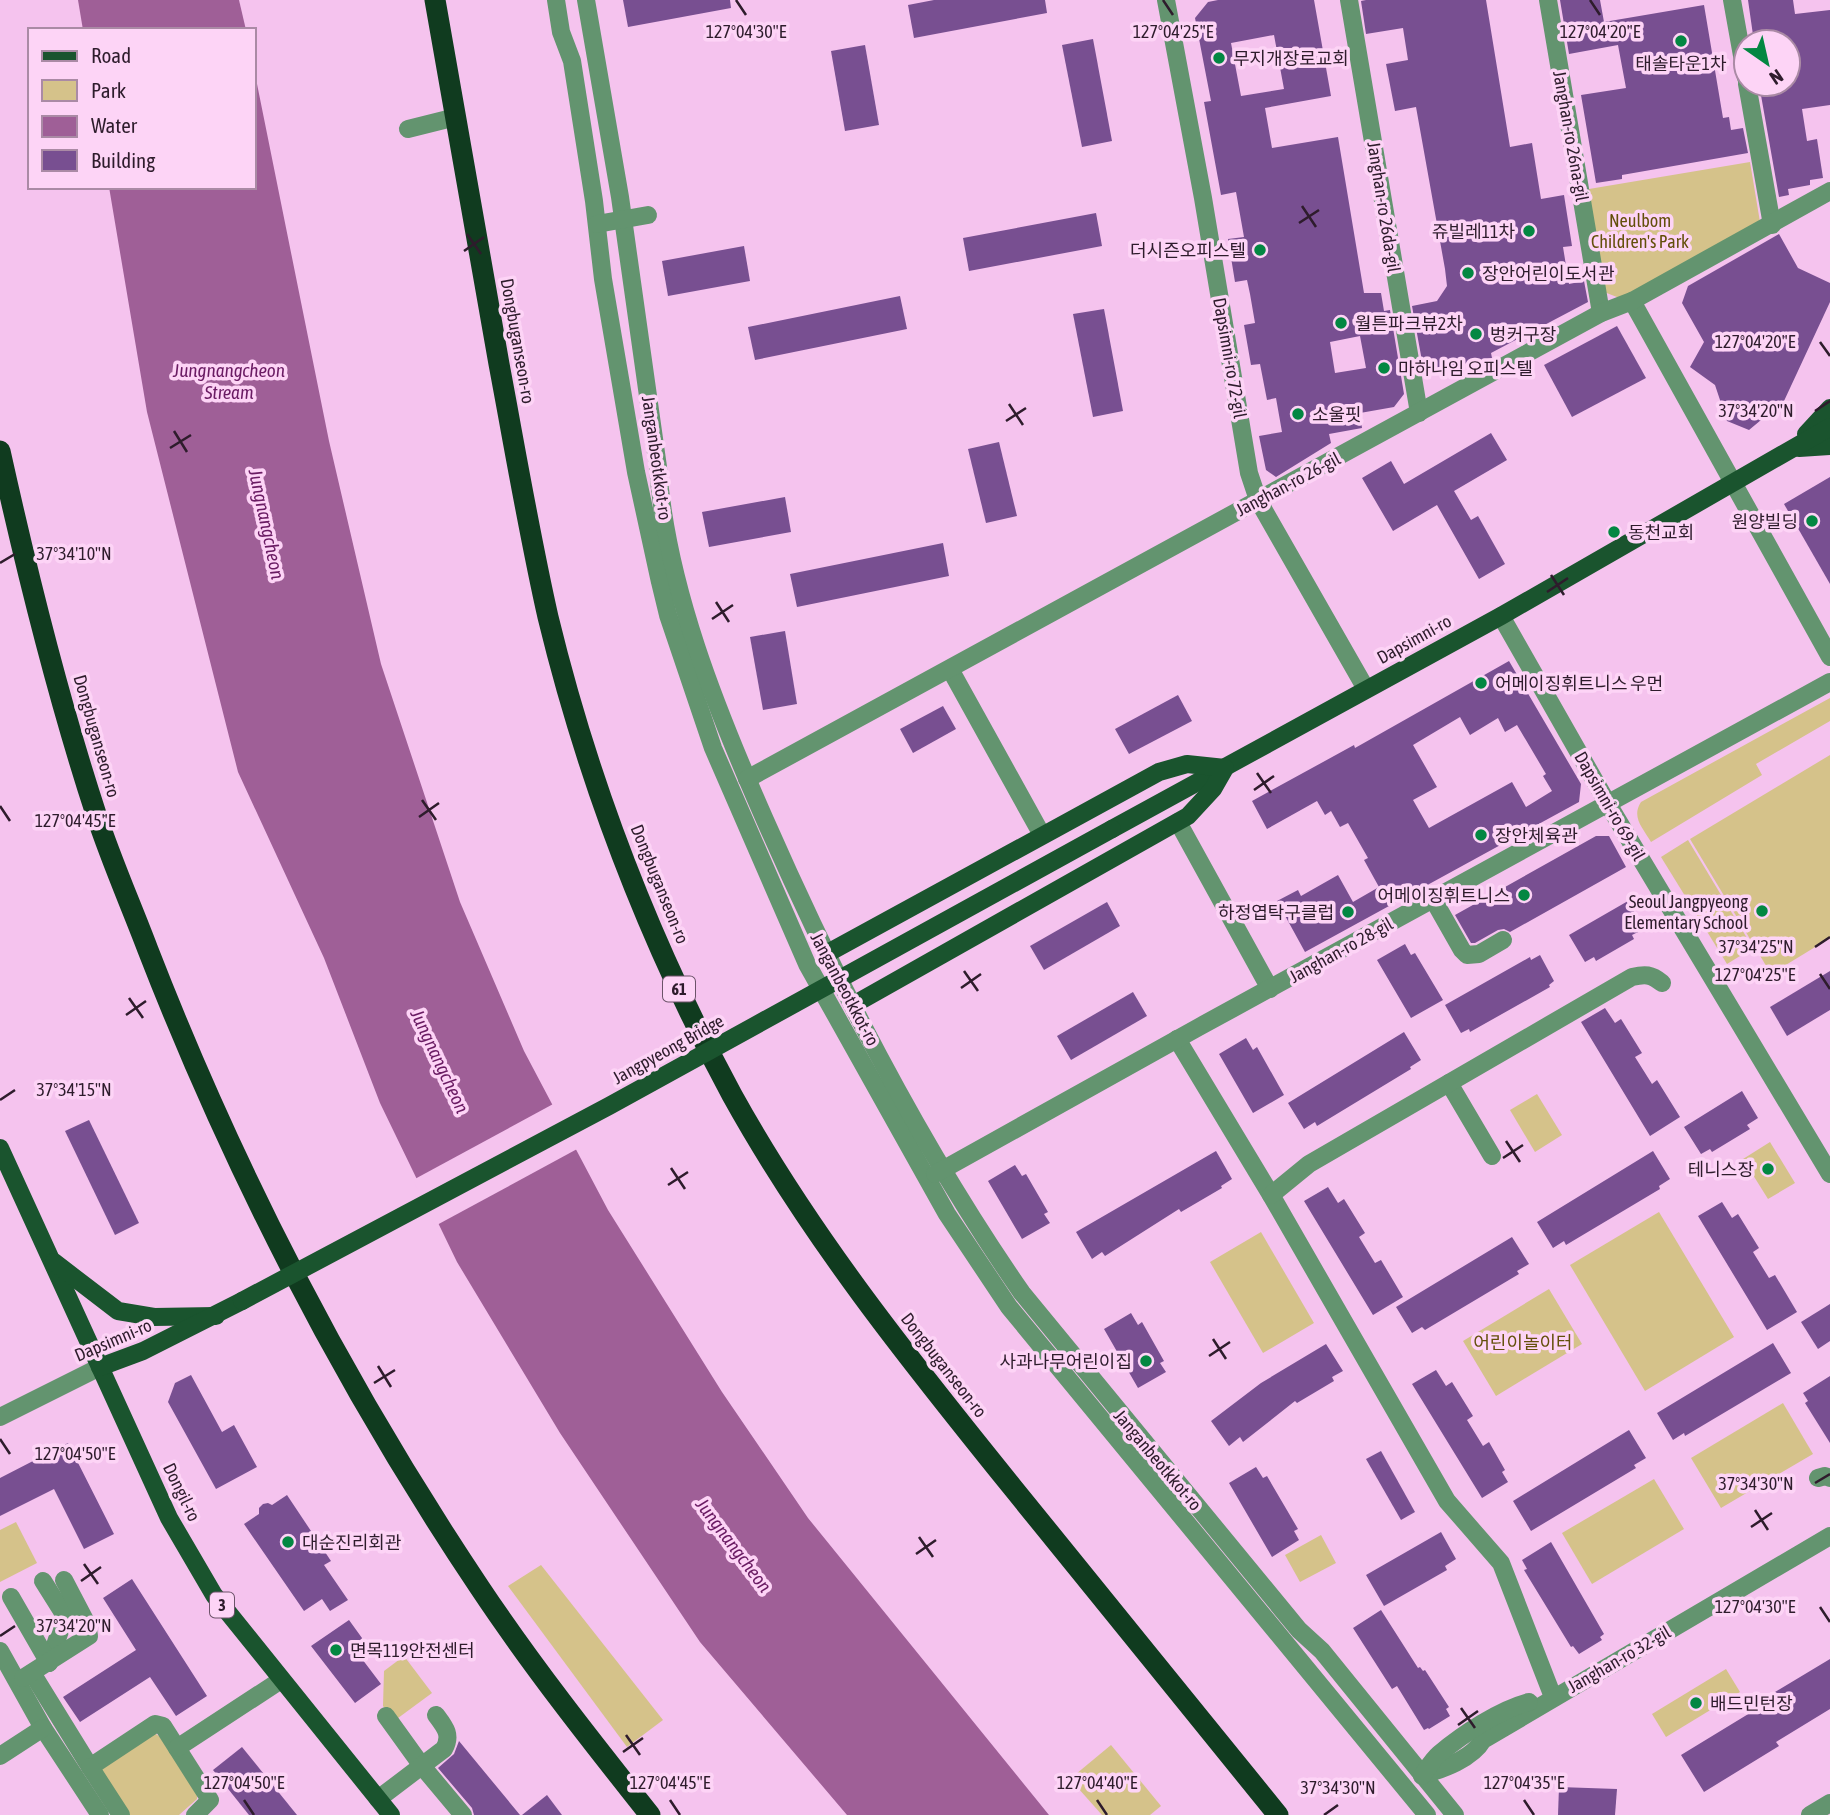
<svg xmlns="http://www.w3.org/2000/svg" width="1830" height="1815" font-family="'Asap Condensed','Noto Sans KR',sans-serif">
	<rect width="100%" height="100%" fill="#f5c3ee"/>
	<g fill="#d5c28a">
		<polygon points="1750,162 1760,222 1622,299 1599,290 1583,190"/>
		<path d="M 1830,698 L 1830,721 L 1756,764 L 1762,775 L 1651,842 C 1643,828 1631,817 1641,802 Z"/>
		<polygon points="1830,755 1830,938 1771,974 1690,839"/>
		<polygon points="1688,840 1753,948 1727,964 1661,857"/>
		<polygon points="1537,1094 1562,1135 1535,1152 1510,1110"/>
		<polygon points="1770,1142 1795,1183 1768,1199 1743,1159"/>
		<polygon points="1659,1212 1734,1337 1645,1391 1570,1265"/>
		<polygon points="1261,1232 1314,1323 1263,1353 1210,1262"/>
		<polygon points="1549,1289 1582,1344 1496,1396 1463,1341"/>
		<polygon points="1783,1403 1813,1454 1721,1508 1691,1458"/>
		<polygon points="1654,1479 1684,1529 1592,1584 1562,1533"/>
		<polygon points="16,1522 37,1563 0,1582 0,1530"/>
		<polygon points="1321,1535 1336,1563 1300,1582 1285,1555"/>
		<polygon points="541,1565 663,1720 627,1747 508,1586"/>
		<polygon points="404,1656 432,1693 394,1721 383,1706 384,1671"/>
		<polygon points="1726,1669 1740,1692 1666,1737 1652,1714"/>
		<polygon points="156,1734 160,1737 197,1795 197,1799 179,1815 128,1815 101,1773 102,1768 148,1736"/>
		<polygon points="1111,1745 1161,1806 1150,1815 1102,1815 1070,1779"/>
	</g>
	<g fill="#9f5f97">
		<polygon points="78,0 239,0 246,30 83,30"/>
		<polygon points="254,69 329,441 381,664 460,902 524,1051 608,1210 722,1392 808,1518 1049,1815 847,1815 700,1642 560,1433 457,1262 380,1103 324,958 238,772 147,412 109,187 254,187"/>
	</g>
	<polygon fill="#f5c3ee" points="555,1103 579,1148 435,1226 413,1180"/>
	<g fill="#784f91" fill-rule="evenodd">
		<polygon points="623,0 730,0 731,8 628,27"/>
		<polygon points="934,0 1045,0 1047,13 914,38 908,5"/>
		<path d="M 1218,0 L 1314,0 L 1331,96 L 1265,108 L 1272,148 L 1338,137 L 1364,293 L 1381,293 L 1384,311 L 1390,310 L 1404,394 L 1394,407 L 1360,413 L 1362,428 L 1329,434 L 1331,443 L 1276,477 L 1266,470 L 1259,436 L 1282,432 L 1276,398 L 1267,400 L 1260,364 L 1251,365 L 1244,325 L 1255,323 L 1250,294 L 1247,280 L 1235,282 L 1228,239 L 1244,237 L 1236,192 L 1221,195 L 1204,102 L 1211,101 L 1195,18 L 1208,2 ZM 1274,35 L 1284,89 L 1241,96 L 1231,43 ZM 1360,336 L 1366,368 L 1335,373 L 1330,342 Z"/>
		<polygon points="1366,0 1486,0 1510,147 1532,143 1541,199 1564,195 1572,246 1563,247 1569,284 1584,281 1588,302 1491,353 1492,358 1424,372 1412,306 1437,301 1447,286 1445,269 1416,107 1395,111 1386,64 1408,60 1403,28 1366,34 1361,1"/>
		<polygon points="1560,0 1600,0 1604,22 1704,5 1723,118 1729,117 1731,130 1743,128 1748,153 1622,175 1622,179 1596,183 1581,95 1626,88 1618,45 1569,54"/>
		<polygon points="1748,0 1793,0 1795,14 1830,10 1830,105 1802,109 1807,141 1817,139 1823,178 1810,180 1810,185 1788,189 1789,195 1779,197 1759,84 1788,84 1788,42 1754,42"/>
		<polygon points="1093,39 1112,141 1082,147 1062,45"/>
		<polygon points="865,45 879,125 845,131 831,51"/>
		<polygon points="1096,213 1102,246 969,271 963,238"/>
		<polygon points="1779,234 1798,268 1830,283 1830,302 1784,401 1749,430 1727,421 1715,385 1690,367 1704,342 1682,303 1688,286"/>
		<polygon points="744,246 750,281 668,296 662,261"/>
		<polygon points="900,296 907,329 755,360 748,327"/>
		<polygon points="1104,309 1123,411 1093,417 1073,314"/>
		<polygon points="1617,326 1646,378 1572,417 1544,365"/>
		<polygon points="1491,433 1507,460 1454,491 1471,520 1478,516 1505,564 1479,579 1437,505 1393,531 1362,478 1391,461 1404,484"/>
		<polygon points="999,442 1017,516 986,523 968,449"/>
		<polygon points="1830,477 1830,584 1784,504"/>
		<polygon points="785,497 791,532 709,547 702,512"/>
		<polygon points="943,543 949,576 797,607 790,574"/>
		<polygon points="785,631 797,704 763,710 750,637"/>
		<path d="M 1509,661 L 1581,784 L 1579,802 L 1305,952 L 1277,901 L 1298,890 L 1301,896 L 1338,875 L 1353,902 L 1379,887 L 1364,860 L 1368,858 L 1348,823 L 1340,827 L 1331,811 L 1325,815 L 1317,801 L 1267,829 L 1252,801 L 1354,745 L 1355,748 ZM 1460,717 L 1470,735 L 1498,718 L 1505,732 L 1517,725 L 1546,774 L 1543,776 L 1552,791 L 1526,807 L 1512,782 L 1429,828 L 1413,800 L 1437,787 L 1413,745 Z"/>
		<polygon points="1178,695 1192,721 1129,754 1115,729"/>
		<polygon points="943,706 956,729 913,753 900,729"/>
		<polygon points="1596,836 1609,836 1626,867 1510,932 1504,929 1498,930 1475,943 1471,943 1455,915"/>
		<polygon points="1628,901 1644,929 1632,935 1634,939 1596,961 1594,957 1585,962 1569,935"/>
		<polygon points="1107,902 1120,926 1044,970 1030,946"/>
		<polygon points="1405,944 1411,955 1415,953 1443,1000 1411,1018 1377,960"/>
		<polygon points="1540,955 1554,981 1549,985 1550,987 1470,1032 1469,1029 1461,1033 1445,1005 1530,957 1531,960"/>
		<polygon points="1830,971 1830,1010 1787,1036 1770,1007"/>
		<polygon points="1133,992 1147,1016 1071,1060 1057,1036"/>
		<polygon points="1605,1008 1615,1023 1621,1019 1642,1053 1635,1057 1652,1084 1657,1080 1680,1117 1650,1136 1581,1022"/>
		<polygon points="1404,1032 1421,1060 1410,1067 1411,1069 1317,1126 1315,1122 1304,1129 1288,1103"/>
		<polygon points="1246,1038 1253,1050 1257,1047 1284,1095 1253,1113 1219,1054"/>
		<polygon points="1742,1091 1758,1118 1747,1125 1750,1129 1712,1152 1710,1149 1701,1154 1684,1127"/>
		<polygon points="89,1120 139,1223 115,1235 65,1131"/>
		<polygon points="1216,1151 1232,1179 1221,1186 1222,1188 1181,1212 1179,1209 1105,1256 1102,1252 1092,1259 1076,1232"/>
		<polygon points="1653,1151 1670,1179 1659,1186 1660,1189 1566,1245 1564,1241 1553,1248 1537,1222"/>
		<polygon points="1015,1165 1022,1176 1026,1174 1048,1212 1044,1214 1050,1223 1022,1239 988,1181"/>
		<polygon points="1328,1187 1338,1203 1344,1199 1365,1233 1359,1237 1375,1263 1381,1260 1403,1297 1373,1315 1304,1201"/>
		<polygon points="1722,1202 1732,1218 1738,1214 1759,1248 1753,1252 1769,1278 1775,1275 1797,1312 1767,1330 1698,1216"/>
		<polygon points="1512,1237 1529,1264 1517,1271 1519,1274 1425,1330 1422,1327 1412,1333 1396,1307"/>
		<polygon points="1830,1304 1830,1341 1818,1349 1801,1322"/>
		<polygon points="1131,1313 1138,1325 1142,1322 1164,1361 1160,1363 1166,1372 1138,1388 1104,1329"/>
		<polygon points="1773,1343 1791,1373 1685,1436 1684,1433 1673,1440 1657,1413"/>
		<polygon points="1326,1344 1343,1371 1332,1377 1334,1381 1297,1403 1295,1401 1243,1442 1240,1437 1229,1446 1211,1421 1261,1383"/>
		<polygon points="1436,1370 1446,1386 1452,1382 1473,1416 1467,1420 1483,1446 1489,1442 1505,1470 1502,1472 1508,1482 1482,1498 1412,1384"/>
		<polygon points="191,1375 222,1432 234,1425 257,1467 216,1489 168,1402 175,1383"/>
		<polygon points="1830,1376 1830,1443 1805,1403 1808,1401 1803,1393"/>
		<polygon points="1629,1430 1646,1458 1634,1465 1636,1468 1531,1531 1513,1501"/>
		<polygon points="68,1443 114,1534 84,1549 54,1489 0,1516 0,1478"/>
		<polygon points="1381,1451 1415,1512 1401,1520 1366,1459"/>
		<polygon points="1256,1467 1263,1478 1267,1476 1298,1529 1294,1531 1299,1540 1272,1557 1229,1483"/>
		<polygon points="287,1495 331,1561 324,1565 348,1600 330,1611 322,1599 304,1611 244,1524 259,1514 259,1508 263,1504 268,1503 272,1505"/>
		<polygon points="1441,1532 1456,1559 1445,1566 1447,1570 1384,1606 1366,1575"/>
		<polygon points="1551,1542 1604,1634 1600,1637 1602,1640 1579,1654 1573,1646 1571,1647 1524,1570 1527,1569 1522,1560"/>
		<polygon points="132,1579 207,1696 176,1716 150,1677 80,1722 63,1697 136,1650 103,1598"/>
		<polygon points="1381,1610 1418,1668 1420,1667 1423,1671 1425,1670 1449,1707 1446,1709 1450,1716 1429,1729 1428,1728 1424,1730 1397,1686 1392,1689 1353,1628"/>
		<polygon points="349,1620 362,1638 356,1651 381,1684 355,1703 311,1646"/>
		<polygon points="1830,1659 1830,1709 1776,1742 1779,1746 1704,1792 1681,1755 1768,1702 1765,1698"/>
		<polygon points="459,1741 520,1815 474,1815 472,1808 438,1768 454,1754"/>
		<polygon points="242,1747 297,1815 249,1815 213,1770"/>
		<polygon points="1559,1787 1617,1789 1615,1815 1558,1815"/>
		<polygon points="547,1795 562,1815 522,1815"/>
	</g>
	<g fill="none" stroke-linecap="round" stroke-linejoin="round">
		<g stroke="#63946f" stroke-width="18">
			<polyline points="556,0 561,32 572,61 594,201 603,279 636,472 660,582 668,615 713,748 807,964 947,1214 1009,1307 1427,1815"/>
			<path d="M 586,0 L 620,197 L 658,467 C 666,586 717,711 765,820 C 837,984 920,1146 1022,1293 L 1299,1630 L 1322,1651 L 1455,1815"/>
			<polyline points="1166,0 1203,198 1249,473 1258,500 1366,689"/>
			<polyline points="1349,0 1419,413"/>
			<polyline points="1548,0 1601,313"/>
			<polyline points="1732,0 1746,78"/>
			<polyline points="1747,84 1772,225"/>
			<polyline points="408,129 456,117"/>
			<polyline points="597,224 648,215"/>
			<polyline points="1632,301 1830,657"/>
			<polyline points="1501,616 1608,804 1830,1174"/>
			<polyline points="950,669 1042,835"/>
			<polyline points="747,779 1601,313 1632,301 1830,191"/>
			<polyline points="1178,822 1270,989"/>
			<polyline points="1433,899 1462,950 1467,955 1479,954 1503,940"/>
			<polyline points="1177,1039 1271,1195 1447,1501 1501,1563 1553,1697"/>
			<polyline points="1449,1083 1492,1156"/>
			<polyline points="935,1174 1199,1027 1830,682"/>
			<path d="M 1271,1195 L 1309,1164 L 1632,977 C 1645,974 1651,974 1662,983"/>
			<polyline points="0,1417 100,1367"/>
			<polyline points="1818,1478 1825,1476 1830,1478"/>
			<polyline points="43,1581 65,1616 49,1663"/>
			<polyline points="11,1597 49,1663"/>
			<polyline points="0,1651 43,1728 100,1815"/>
			<polyline points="32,1673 90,1767 155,1724 163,1726 210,1800 195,1815"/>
			<polyline points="23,1678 89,1636 87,1624 64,1580"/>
			<polyline points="386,1716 422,1766 463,1815"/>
			<polyline points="177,1748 281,1680"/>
			<polyline points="0,1756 43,1728"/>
			<polyline points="90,1767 121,1815"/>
			<path d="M 1423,1775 C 1443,1769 1472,1759 1483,1740 L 1830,1536"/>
			<path d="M 1422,1776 C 1427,1769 1432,1760 1439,1754 C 1463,1734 1499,1710 1529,1702"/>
			<path d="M 378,1799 L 444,1749 C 452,1735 445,1727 436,1715"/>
			<polyline points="1810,1815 1830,1803"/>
		</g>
		<g stroke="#1a542e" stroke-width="18">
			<polyline points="1806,434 1830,408"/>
			<polyline points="1799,448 1830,446"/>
			<polyline points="1112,829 1501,616 1830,427"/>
			<polyline points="826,954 1159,772 1187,764 1225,768 1213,789 1188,816 853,1005"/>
			<polyline points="0,1148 169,1518 214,1595 391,1815"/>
			<polyline points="54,1262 118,1311 154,1317 216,1316"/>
			<polyline points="100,1367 143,1351 242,1301"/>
		</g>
		<g stroke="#103b1f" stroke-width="21">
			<path d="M 435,0 C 456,121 478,243 499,364 C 515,449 529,533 548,617 C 588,782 651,945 732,1095 C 810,1236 912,1363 1013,1488 C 1101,1597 1190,1706 1278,1815"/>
			<path d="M 0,451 C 27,573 57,695 96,814 C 111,860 131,905 148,950 C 235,1174 346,1388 480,1588 C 532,1666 592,1742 650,1815"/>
		</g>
		<polyline stroke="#1a542e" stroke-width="18" points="242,1301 609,1106 1112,829"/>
	</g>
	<path fill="none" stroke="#2e1c2c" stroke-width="2.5" d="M 736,0 L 746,15M 1163,0 L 1173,15M 1590,0 L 1600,15M 1302,206 L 1316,227M 1299,223 L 1319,210M 467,234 L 481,254M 464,251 L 484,237M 1820,342 L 1830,356M 1009,404 L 1023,425M 1815,411 L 1830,401M 1006,421 L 1026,408M 174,431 L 187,452M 170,448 L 191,435M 0,563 L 15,554M 1551,575 L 1564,595M 1547,592 L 1568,578M 716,602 L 729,622M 712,619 L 733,605M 1257,773 L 1271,793M 1254,790 L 1274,776M 422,800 L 436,820M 0,806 L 10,821M 419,817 L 439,803M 1815,947 L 1830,937M 964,971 L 978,991M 1820,974 L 1830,989M 961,988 L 981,974M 129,998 L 143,1018M 126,1015 L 146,1001M 0,1100 L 15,1090M 1506,1141 L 1520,1162M 1503,1158 L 1523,1145M 671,1168 L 685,1189M 668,1185 L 688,1172M 1213,1339 L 1226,1359M 1209,1356 L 1230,1342M 378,1366 L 391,1387M 374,1383 L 395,1370M 0,1439 L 10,1454M 1815,1483 L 1830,1474M 1755,1510 L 1768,1530M 1751,1527 L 1772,1513M 919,1537 L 933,1557M 916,1554 L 936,1540M 84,1564 L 98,1584M 81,1581 L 101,1567M 1820,1607 L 1830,1622M 0,1636 L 15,1626M 1461,1708 L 1475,1728M 1458,1725 L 1478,1711M 626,1735 L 640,1755M 623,1752 L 643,1738M 244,1800 L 254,1815M 670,1800 L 680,1815M 1097,1800 L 1107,1815M 1524,1800 L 1534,1815M 1324,1815 L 1338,1805"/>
	<g fill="#038742" stroke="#fdd4f6" stroke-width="2.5">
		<circle cx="1681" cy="41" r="7"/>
		<circle cx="1219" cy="58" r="7"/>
		<circle cx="1529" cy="231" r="7"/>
		<circle cx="1260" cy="250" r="7"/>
		<circle cx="1468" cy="273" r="7"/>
		<circle cx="1341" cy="323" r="7"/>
		<circle cx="1476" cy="334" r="7"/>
		<circle cx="1384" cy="368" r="7"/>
		<circle cx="1298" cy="414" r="7"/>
		<circle cx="1812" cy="521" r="7"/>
		<circle cx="1614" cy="532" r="7"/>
		<circle cx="1481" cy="683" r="7"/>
		<circle cx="1481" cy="835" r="7"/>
		<circle cx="1524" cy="895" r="7"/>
		<circle cx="1762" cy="911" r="7"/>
		<circle cx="1348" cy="912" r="7"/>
		<circle cx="1768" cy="1169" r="7"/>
		<circle cx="1146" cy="1361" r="7"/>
		<circle cx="288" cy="1542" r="7"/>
		<circle cx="336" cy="1650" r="7"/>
		<circle cx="1696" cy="1703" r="7"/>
	</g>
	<g text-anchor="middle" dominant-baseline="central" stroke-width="7" stroke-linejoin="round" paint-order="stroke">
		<g fill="#fdd4f6" stroke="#6c5369" stroke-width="2">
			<rect x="663" y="976.5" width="32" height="25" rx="5"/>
			<rect x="210" y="1592.5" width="24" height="25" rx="5"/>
		</g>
		<g font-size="16" font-weight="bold" fill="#2e1c2c">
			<text x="679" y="989">61</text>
			<text x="222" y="1605">3</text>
		</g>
		<g font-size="18" fill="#2e1c2c" stroke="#fdd4f6" text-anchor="start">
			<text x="1233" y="58">무지개장로교회</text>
			<text x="1681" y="63" text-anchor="middle">태솔타운1차</text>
			<text x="1515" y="231" text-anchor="end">쥬빌레11차</text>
			<text x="1246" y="250" text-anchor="end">더시즌오피스텔</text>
			<text x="1482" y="273">장안어린이도서관</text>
			<text x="1355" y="323">월튼파크뷰2차</text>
			<text x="1490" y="334">벙커구장</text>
			<text x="1398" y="368">마하나임 오피스텔</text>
			<text x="1312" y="414">소울핏</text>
			<text x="1798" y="521" text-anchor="end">원양빌딩</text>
			<text x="1628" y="532">동천교회</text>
			<text x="1495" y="683">어메이징휘트니스 우먼</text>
			<text x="1495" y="835">장안체육관</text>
			<text x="1510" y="895" text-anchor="end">어메이징휘트니스</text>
			<text x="1748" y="901" text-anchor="end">Seoul Jangpyeong<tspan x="1748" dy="21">Elementary School</tspan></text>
			<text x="1334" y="912" text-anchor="end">하정엽탁구클럽</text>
			<text x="1754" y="1169" text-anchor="end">테니스장</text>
			<text x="1132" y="1361" text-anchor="end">사과나무어린이집</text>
			<text x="302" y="1542">대순진리회관</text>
			<text x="350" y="1650">면목119안전센터</text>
			<text x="1710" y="1703">배드민턴장</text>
		</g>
		<g font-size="18" fill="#2e1c2c" stroke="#fdd4f6">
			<text transform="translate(1571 136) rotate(80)">Janghan-ro 26na-gil</text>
			<text transform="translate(1384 207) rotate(81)">Janghan-ro 26da-gil</text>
			<text transform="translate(518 341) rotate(80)">Dongbuganseon-ro</text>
			<text transform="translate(1230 358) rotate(80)">Dapsimni-ro 72-gil</text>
			<text transform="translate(657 458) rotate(82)">Janganbeotkkot-ro</text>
			<text transform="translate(1288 484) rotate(-28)">Janghan-ro 26-gil</text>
			<text transform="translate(1414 639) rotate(-29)">Dapsimni-ro</text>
			<text transform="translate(97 736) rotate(74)">Dongbuganseon-ro</text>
			<text transform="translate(1610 806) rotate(60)">Dapsimni-ro 69-gil</text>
			<text transform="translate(660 884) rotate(68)">Dongbuganseon-ro</text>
			<text transform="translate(1341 950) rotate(-29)">Janghan-ro 28-gil</text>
			<text transform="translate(845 989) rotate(62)">Janganbeotkkot-ro</text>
			<text transform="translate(668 1049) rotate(-29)">Jangpyeong Bridge</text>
			<text transform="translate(113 1340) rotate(-23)">Dapsimni-ro</text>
			<text transform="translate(944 1365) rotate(52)">Dongbuganseon-ro</text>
			<text transform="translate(1158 1460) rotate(50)">Janganbeotkkot-ro</text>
			<text transform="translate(182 1492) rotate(64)">Dongil-ro</text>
			<text transform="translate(1619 1659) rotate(-30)">Janghan-ro 32-gil</text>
		</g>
		<g font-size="18" fill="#634f0a" stroke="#fdd4f6">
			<text x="1640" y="220">Neulbom<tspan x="1640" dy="21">Children's Park</tspan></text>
			<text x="1523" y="1342">어린이놀이터</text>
		</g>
		<g font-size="19" font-style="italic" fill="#6a1b63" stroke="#fdd4f6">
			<text x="229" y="370">Jungnangcheon<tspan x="229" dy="22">Stream</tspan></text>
			<text transform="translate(267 524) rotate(78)">Jungnangcheon</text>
			<text transform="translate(440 1061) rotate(65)">Jungnangcheon</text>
			<text transform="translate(734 1545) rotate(53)">Jungnangcheon</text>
		</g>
	</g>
	<g font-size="18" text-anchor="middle" fill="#2e1c2c" stroke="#fdd4f6" stroke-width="7" stroke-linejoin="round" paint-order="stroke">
		<text x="1173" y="38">127°04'25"E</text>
		<text x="1600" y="38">127°04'20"E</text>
		<text x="746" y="38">127°04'30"E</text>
		<text x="1755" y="348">127°04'20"E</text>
		<text x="1756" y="417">37°34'20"N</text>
		<text x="74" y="560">37°34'10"N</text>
		<text x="75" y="827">127°04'45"E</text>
		<text x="1756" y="953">37°34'25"N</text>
		<text x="1755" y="981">127°04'25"E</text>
		<text x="74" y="1096">37°34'15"N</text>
		<text x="75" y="1460">127°04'50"E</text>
		<text x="1756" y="1490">37°34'30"N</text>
		<text x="1755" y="1613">127°04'30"E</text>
		<text x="74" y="1632">37°34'20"N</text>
		<text x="244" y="1789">127°04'50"E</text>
		<text x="670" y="1789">127°04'45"E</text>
		<text x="1097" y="1789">127°04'40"E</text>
		<text x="1524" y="1789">127°04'35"E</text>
		<text x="1338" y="1794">37°34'30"N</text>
	</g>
	<rect x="28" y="28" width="228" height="161" fill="#fdd4f6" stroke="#aa8aa5" stroke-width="2"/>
	<rect x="42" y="51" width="35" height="10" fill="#1a542e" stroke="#aa8aa5" stroke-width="2"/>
	<text x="91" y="63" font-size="21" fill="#2e1c2c">Road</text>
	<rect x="42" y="80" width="35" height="21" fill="#d5c28a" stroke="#aa8aa5" stroke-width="2"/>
	<text x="91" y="98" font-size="21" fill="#2e1c2c">Park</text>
	<rect x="42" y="116" width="35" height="21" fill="#9f5f97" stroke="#aa8aa5" stroke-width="2"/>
	<text x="91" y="133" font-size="21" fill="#2e1c2c">Water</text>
	<rect x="42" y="150" width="35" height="21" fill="#784f91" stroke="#aa8aa5" stroke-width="2"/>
	<text x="91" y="168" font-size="21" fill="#2e1c2c">Building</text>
	<g transform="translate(1767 63) rotate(146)"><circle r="33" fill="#fdd4f6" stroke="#aa8aa5" stroke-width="2"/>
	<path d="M0-5L12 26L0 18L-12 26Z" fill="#038742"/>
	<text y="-10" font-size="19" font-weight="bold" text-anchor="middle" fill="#2e1c2c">N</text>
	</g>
</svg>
